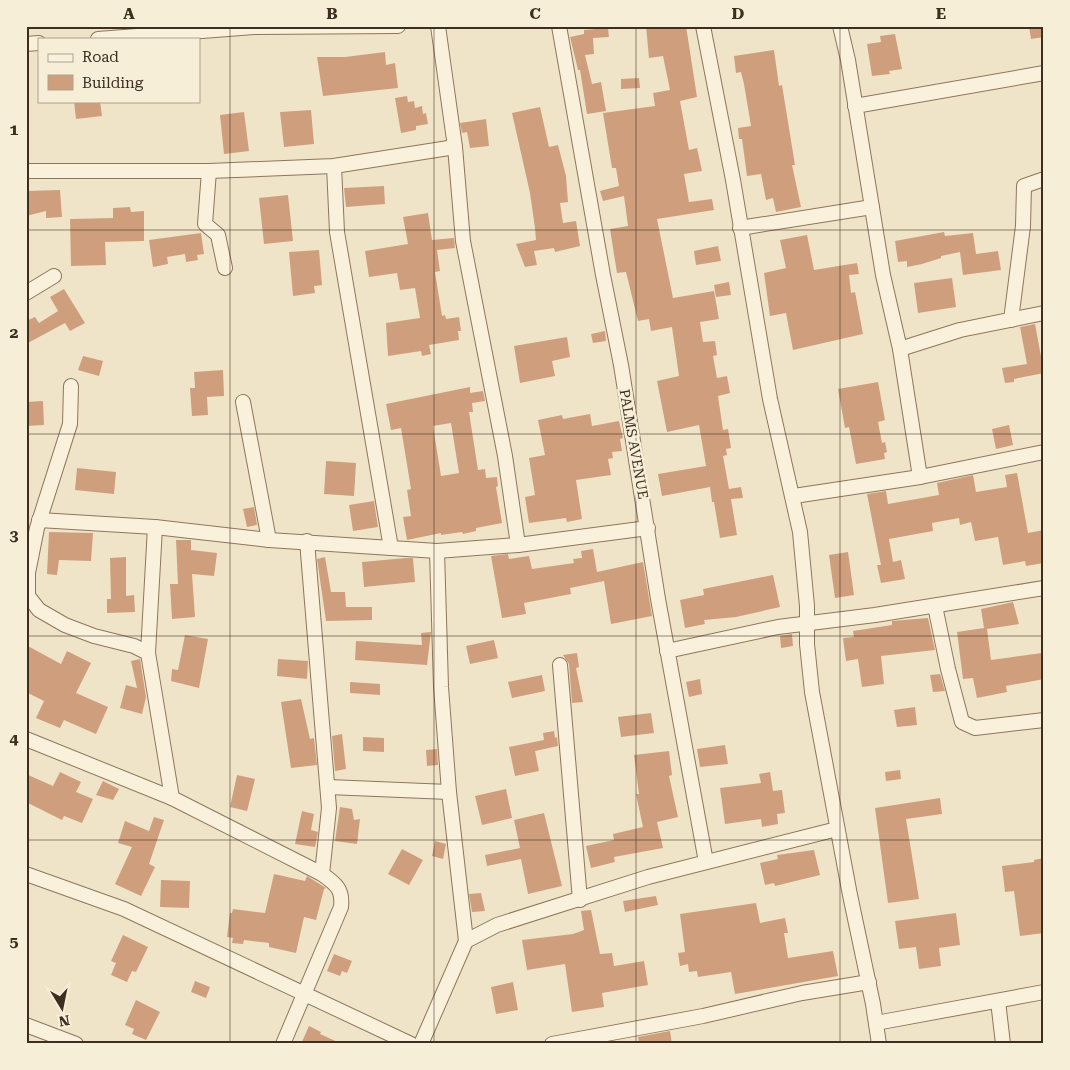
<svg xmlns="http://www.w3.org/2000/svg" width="1070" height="1070" font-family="'Roboto Serif',serif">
	<rect width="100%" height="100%" fill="#f0e4c8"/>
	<g fill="#cf9f7d" fill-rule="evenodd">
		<polygon points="646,26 686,26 697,97 680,101 689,150 697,148 702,171 684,174 689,202 712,199 714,210 657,219 673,298 714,291 719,319 700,322 703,342 715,341 717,355 713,356 717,378 727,376 730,393 718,396 723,430 728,429 731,448 726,449 727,455 723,456 729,489 741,487 743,498 731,499 737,535 720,538 714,502 712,502 710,487 662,496 658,474 706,466 699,425 667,432 657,381 679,376 672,327 651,331 649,319 638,321 626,272 617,273 610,229 628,226 624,196 603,201 600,191 619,186 616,168 612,168 603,113 655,106 653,93 670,90 663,56 649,58"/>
		<polygon points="1029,26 1044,26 1044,37 1031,39"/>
		<polygon points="608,28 609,37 593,38 594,54 585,55 592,84 601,82 606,111 587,114 580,70 578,70 570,37 584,34 584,30"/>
		<polygon points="895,34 902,69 889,71 890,74 872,76 867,44 881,42 880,36"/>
		<polygon points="774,50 779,86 782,85 795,165 792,165 801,207 776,212 773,198 766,200 761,174 747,176 742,139 739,139 738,128 751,126 744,84 741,72 736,73 734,56"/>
		<polygon points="385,52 386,65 395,63 398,88 323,96 317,57 345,57"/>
		<polygon points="639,78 640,88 621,89 621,79"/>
		<polygon points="407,96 408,102 414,101 415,108 422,106 423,114 426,113 428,124 416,126 416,130 401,133 395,98"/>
		<polygon points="74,101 100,101 102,116 76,119"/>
		<polygon points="540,107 549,147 558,145 566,176 568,202 560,203 563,223 576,221 580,246 555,252 554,248 534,251 537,265 525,267 516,244 536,240 535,228 530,193 512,113"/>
		<polygon points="311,110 314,144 284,147 280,112"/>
		<polygon points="244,112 249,151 224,154 220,115"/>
		<polygon points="486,119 489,146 470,148 467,132 462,133 460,123"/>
		<polygon points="384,186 385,204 346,207 344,188"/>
		<polygon points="60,190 62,217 46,218 46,211 26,216 26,191"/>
		<polygon points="288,195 293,241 264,244 259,198"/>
		<polygon points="130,207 131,212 144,211 144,241 105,242 106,265 71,266 70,219 113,218 113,208"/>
		<polygon points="428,213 432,240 454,238 455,248 437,250 440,271 435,272 442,316 445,315 446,319 459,317 461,331 458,331 459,340 429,345 431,354 422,356 421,351 388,356 386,323 420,318 415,288 400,290 397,273 369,277 365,251 408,244 403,217"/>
		<polygon points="944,232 945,236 973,233 976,254 998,251 1001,270 963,275 960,252 941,256 941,258 922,264 907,267 907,261 898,262 895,241"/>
		<polygon points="201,233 204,254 197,255 198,260 186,262 185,254 167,257 168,264 153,267 149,240"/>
		<polygon points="807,235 814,270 857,263 859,274 849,275 851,293 855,292 863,334 793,350 786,313 770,316 764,273 786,268 780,240"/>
		<polygon points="718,246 721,261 696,265 694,251"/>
		<polygon points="319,250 322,285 314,286 315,293 293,296 289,252"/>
		<polygon points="952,278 956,307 918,313 914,283"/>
		<polygon points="729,282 731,295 716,297 714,285"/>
		<polygon points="64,289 85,323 70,331 65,323 26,344 26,321 35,317 39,323 58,311 50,297"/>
		<polygon points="1035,324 1044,373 1014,379 1014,382 1005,383 1002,368 1027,364 1020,327"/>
		<polygon points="605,331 606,341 593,343 591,334"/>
		<polygon points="567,337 570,357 552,361 555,376 520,383 514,346"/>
		<polygon points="83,356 103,361 99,376 78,370"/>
		<polygon points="223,370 224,396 207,397 208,415 192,416 190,388 195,388 194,372"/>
		<polygon points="878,382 885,420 878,422 882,443 885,442 887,452 884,453 885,459 856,464 849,427 845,428 838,389"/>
		<path d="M 470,387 L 470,393 L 483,391 L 485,401 L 472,403 L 473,412 L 469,412 L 478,470 L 485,469 L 486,478 L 497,477 L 498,486 L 496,487 L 502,523 L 476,528 L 476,531 L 463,534 L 462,532 L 441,535 L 441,533 L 407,540 L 403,517 L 411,516 L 407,490 L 411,489 L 401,428 L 391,430 L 386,404 ZM 451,423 L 459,473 L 441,476 L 433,426 Z"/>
		<polygon points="43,401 44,425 26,426 26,402"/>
		<polygon points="590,414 592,426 619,421 623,438 620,439 622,451 612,452 613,458 608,459 611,475 576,480 582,519 567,522 566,518 529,523 525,497 535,495 529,458 545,455 538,420 562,415 563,419"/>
		<polygon points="1009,425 1013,445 996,449 992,429"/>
		<polygon points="326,461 356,463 354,496 324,494"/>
		<polygon points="77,468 116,472 114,494 75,490"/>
		<polygon points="1017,473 1028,533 1044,530 1044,563 1026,566 1025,561 1003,565 998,537 975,541 971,522 960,525 959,518 932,523 933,531 889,539 893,562 901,560 905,579 881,583 877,565 881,565 867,494 886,491 888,504 939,495 937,483 973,475 976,492 1007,487 1005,475"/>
		<polygon points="374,501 378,527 353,531 349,505"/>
		<polygon points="254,507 257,525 247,527 243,509"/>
		<polygon points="49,532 93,533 91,561 59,560 57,575 47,574"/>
		<polygon points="176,540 191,540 191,550 217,553 214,576 192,574 195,617 172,619 170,584 178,584"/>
		<polygon points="593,549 597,572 643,562 652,616 611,624 604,581 570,588 571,594 524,603 526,614 502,618 491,556 508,554 509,559 529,556 532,569 574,563 573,559 582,558 581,551"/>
		<polygon points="848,552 854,595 835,598 829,555"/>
		<polygon points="126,557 126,596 134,595 135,612 107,613 107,599 111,599 110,558"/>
		<polygon points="325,557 331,592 345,592 346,607 372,607 372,620 326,621 317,559"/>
		<polygon points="406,558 413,558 415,582 364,587 362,562"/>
		<polygon points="773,575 780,607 736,617 704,620 705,624 685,628 680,600 704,595 703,589"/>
		<polygon points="1013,602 1019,624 987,629 991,660 1042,653 1044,679 1006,686 1007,692 977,698 973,678 963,679 957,632 984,628 981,609"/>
		<polygon points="928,618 935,650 881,656 884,684 862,687 858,659 846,661 843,638 854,637 853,631 892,625 892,621"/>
		<polygon points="431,632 427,665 355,660 356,641 422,645 421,633"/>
		<polygon points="792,634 793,646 781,648 780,636"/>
		<polygon points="185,635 208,639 199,688 171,681 172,669 178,670"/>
		<polygon points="494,640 498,658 470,664 466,646"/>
		<polygon points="26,645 61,664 67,651 91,663 76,693 108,707 96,734 64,720 60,728 36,718 44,701 26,692"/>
		<polygon points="577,653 579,667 576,668 583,702 572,703 569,664 563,655"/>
		<polygon points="140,659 146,697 142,714 120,708 126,685 137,688 131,661"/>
		<polygon points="278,659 308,661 307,679 277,676"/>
		<polygon points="940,674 945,691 933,692 930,675"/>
		<polygon points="542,675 545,691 512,698 508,682"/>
		<polygon points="700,679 702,694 689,697 686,682"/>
		<polygon points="350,682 380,684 380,695 350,693"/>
		<polygon points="301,699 310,739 314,738 317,765 291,768 281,702"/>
		<polygon points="915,707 917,725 897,727 894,710"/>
		<polygon points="651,713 654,733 621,737 618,717"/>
		<polygon points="554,731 555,738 557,737 558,746 535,751 539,771 515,776 509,747 544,740 543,733"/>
		<polygon points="342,734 346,769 335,771 332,736"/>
		<polygon points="363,737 384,738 384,752 363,751"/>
		<polygon points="725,745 728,764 700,767 697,749"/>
		<polygon points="437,749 438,765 427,766 426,750"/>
		<polygon points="669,751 672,775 669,776 678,817 657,822 663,848 614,857 615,862 591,868 586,846 614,840 613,834 643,827 636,794 639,794 634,755"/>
		<polygon points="900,770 901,779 886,781 885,772"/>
		<polygon points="60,772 81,782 76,792 93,799 82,823 64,816 62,820 26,802 26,774 53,786"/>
		<polygon points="770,772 773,791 782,790 785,813 777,814 778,824 762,827 761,819 725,824 720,788 761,783 759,774"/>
		<polygon points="237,775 255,779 247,811 230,807"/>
		<polygon points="103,781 119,789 113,800 96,795"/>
		<polygon points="506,789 512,818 482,825 475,796"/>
		<polygon points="940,798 942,814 906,819 919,899 888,903 875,808"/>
		<polygon points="340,807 352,809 354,820 360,819 357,844 335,841"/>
		<polygon points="302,811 314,814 311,830 318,832 315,847 295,844"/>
		<polygon points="544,813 562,886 528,894 521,859 487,866 485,855 520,848 514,820"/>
		<polygon points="154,817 164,820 149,864 155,867 141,896 115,884 132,847 118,843 125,821 149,831"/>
		<polygon points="435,841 446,844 443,859 432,856"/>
		<polygon points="402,849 423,860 409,885 388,874"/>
		<polygon points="814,850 820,875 775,886 774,883 765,885 760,863 778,859 777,855"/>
		<polygon points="1044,858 1044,933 1020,936 1014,891 1005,892 1002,866 1034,862 1034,860"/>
		<polygon points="274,874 305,881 307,876 326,888 324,889 316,920 304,917 296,953 269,947 269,943 244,940 243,944 232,943 233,938 227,937 230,913 232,913 233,909 265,913"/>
		<polygon points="161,880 190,881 189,908 160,907"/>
		<polygon points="481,893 485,911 472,912 469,894"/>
		<polygon points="656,896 658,905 625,912 623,901"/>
		<polygon points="756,903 760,923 785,918 788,933 784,933 788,958 833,951 838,976 735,994 731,972 698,977 697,971 689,972 688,964 680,966 678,953 685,952 680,914"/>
		<polygon points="591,910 600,954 612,953 614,966 644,961 648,985 602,993 604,1007 572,1012 565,964 527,970 522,940 573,934 584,930 581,911"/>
		<polygon points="956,913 960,945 939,948 941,966 919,969 916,947 899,949 895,921"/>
		<polygon points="123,935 148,947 136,972 132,971 127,982 111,975 116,963 111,961"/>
		<polygon points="334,954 352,961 347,973 342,971 340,976 327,971"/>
		<polygon points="195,981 210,987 206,998 191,992"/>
		<polygon points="513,982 518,1010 496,1014 491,987"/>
		<polygon points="136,1000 160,1012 146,1040 132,1034 134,1029 125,1025"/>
		<polygon points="309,1026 321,1032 320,1034 342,1044 301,1044"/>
		<polygon points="670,1031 672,1044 639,1044 638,1037"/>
	</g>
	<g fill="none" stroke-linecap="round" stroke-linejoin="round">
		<g stroke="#8d765c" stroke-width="16">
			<g id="street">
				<polyline points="438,26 455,147 463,241 505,456 518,545"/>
				<polyline points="559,26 603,275 621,365 658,599 706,862"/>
				<polyline points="703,26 733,180 770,399 800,532 807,606 807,644 812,692 850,895 873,1004 879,1044"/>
				<polyline points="840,26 848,60 883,275 900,349 920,477"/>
				<polyline points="98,39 254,27 398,26"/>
				<polyline points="26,44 39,43"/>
				<polyline points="855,106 1044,73"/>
				<polyline points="334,166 337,232 391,548"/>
				<polyline points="26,171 209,171 334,166 455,147"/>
				<polyline points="209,171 205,224 218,235 225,268"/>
				<polyline points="740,228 872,207"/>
				<polyline points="26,293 54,276"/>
				<polyline points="1011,320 1023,226 1024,186 1044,179"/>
				<polyline points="900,349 960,330 1044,313"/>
				<polyline points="71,386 70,424 37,528 28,573 28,596 39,610 65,625 94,636 134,646 148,653 172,798"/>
				<polyline points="243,402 269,540"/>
				<polyline points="794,496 920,477 1044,452"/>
				<polyline points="39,520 155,527 269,540 437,551 518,545 648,528"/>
				<polyline points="307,541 329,808 322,874"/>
				<polyline points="437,551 441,687 449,792 466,941"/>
				<polyline points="935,606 948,669 962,722 975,728 1044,720"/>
				<polyline points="667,651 778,627 875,615 1044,588"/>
				<polyline points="148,653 155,527"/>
				<polyline points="560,665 580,900"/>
				<path d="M 26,739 L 172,798 L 322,874 C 336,884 343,889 341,907 L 283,1044"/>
				<polyline points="328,787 449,792"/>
				<polyline points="26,874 124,909 411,1044"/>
				<polyline points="998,1001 1003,1044"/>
				<polyline points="876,1023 1044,992"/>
				<polyline points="26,1025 76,1044"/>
				<polyline points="421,1044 466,941 497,925 648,877 837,829"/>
				<polyline points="552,1044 703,1016 802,993 869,982"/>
			</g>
		</g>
		<use href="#street" stroke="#faf1dc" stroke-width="14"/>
	</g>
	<path fill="none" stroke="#3d2e20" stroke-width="1" stroke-opacity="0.55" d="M 230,26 L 230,1044M 434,26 L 434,1044M 636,26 L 636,1044M 840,26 L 840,1044M 26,230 L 1044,230M 26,434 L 1044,434M 26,636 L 1044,636M 26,840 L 1044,840"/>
	<g text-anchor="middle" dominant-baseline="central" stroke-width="5" stroke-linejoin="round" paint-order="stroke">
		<g font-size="14" fill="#3d2e20" stroke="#f7eed8">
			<text transform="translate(634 444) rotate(80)">PALMS AVENUE</text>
		</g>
	</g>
	<rect width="1070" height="1070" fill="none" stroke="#f7eed8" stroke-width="55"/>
	<rect x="38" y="38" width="162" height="65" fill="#f7eed8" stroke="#ada18e"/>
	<rect x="48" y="54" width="25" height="8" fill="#faf1dc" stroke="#ada18e"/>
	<text x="82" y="62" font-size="15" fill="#3d2e20">Road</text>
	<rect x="48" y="75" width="25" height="15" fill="#cf9f7d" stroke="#ada18e"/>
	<text x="82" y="88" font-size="15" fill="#3d2e20">Building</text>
	<g transform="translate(62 1008) rotate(170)" stroke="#f7eed8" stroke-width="4" paint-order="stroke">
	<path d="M0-4L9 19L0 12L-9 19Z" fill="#3d2e20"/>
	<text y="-8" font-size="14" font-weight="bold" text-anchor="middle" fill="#3d2e20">N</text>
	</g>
	<rect x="28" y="28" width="1014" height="1014" fill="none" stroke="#3d2e20" stroke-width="2"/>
	<g font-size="16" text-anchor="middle" font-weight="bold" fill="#3d2e20">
		<text x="129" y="19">A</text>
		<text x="332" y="19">B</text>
		<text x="535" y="19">C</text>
		<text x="738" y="19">D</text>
		<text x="941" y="19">E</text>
		<text x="14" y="135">1</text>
		<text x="14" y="338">2</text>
		<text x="14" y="541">3</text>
		<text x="14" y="744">4</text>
		<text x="14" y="947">5</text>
	</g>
</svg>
